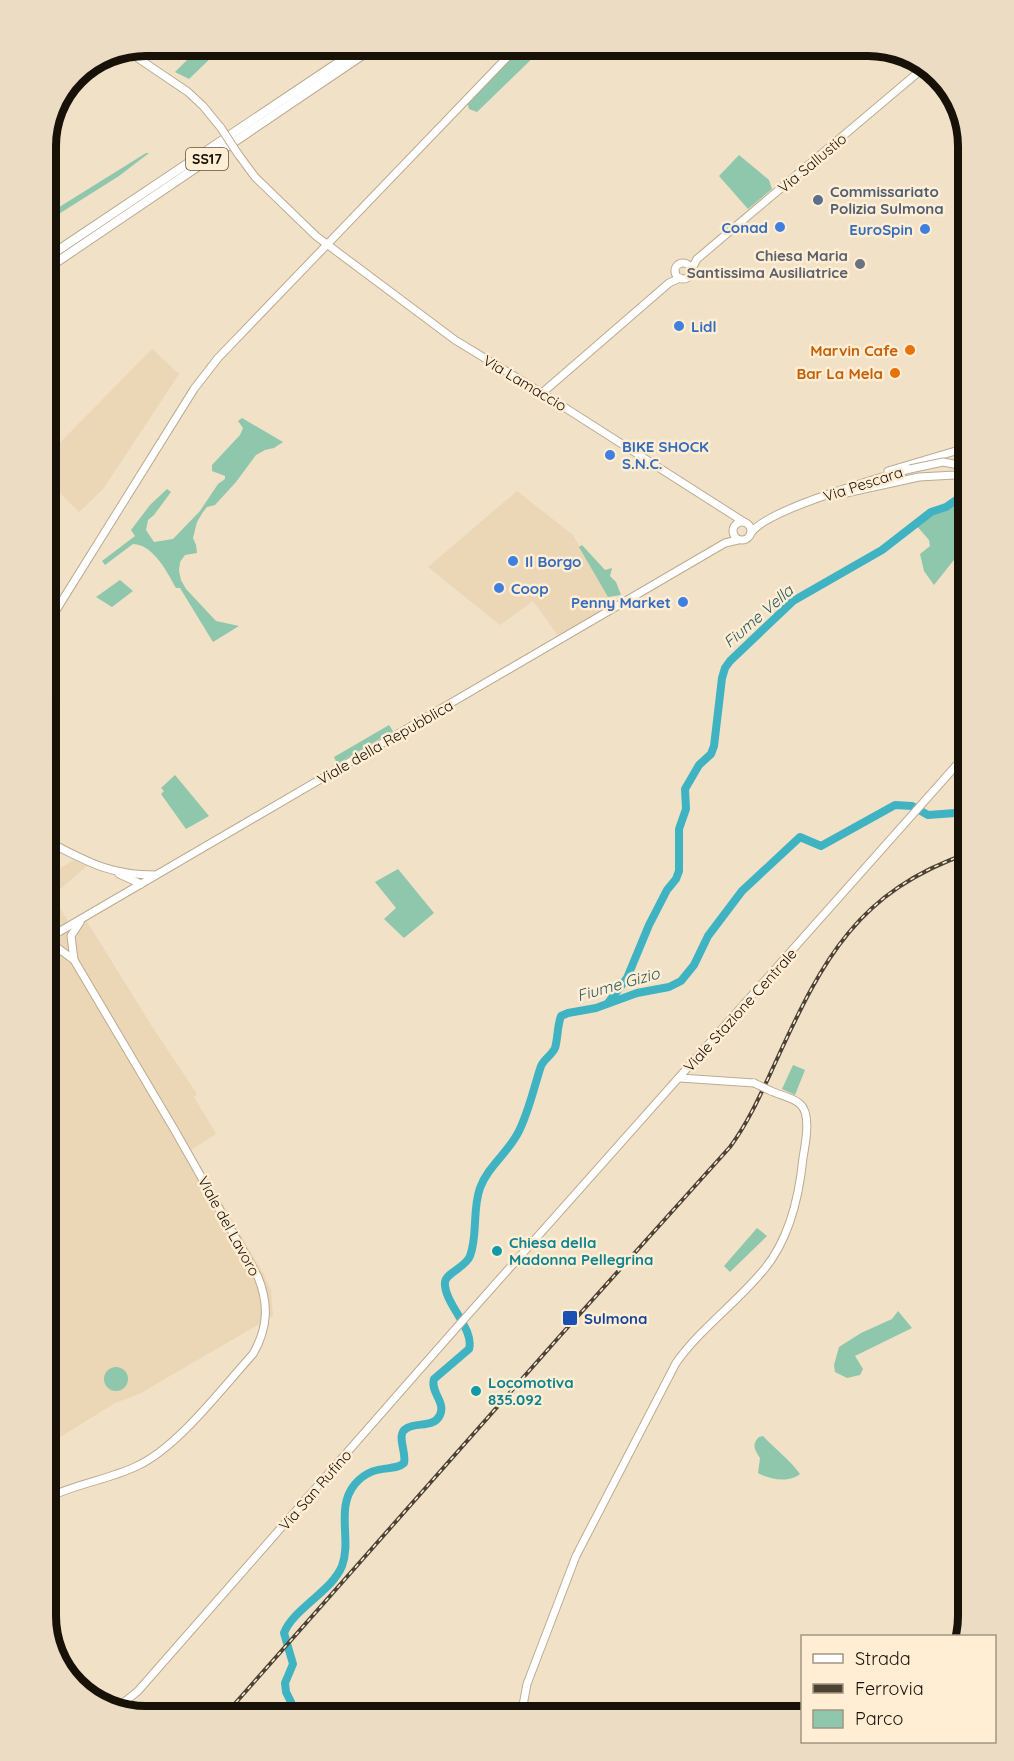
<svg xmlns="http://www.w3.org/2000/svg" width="1014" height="1761" font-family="Quicksand,sans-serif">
	<rect width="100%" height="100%" fill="#f1e1c7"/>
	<g fill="#ebd6b6">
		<polygon points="152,349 179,374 103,489 79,512 45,478 45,458"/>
		<polygon points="517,491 573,535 613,605 559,637 533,601 500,625 428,567"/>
		<polygon points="73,860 87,866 52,896 69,922 83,915 151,1025 197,1094 194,1097 216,1134 191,1150 263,1273 271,1290 273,1316 139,1394 115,1403 57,1439 45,1444 45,879"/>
	</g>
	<g fill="#8fc7ac">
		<polygon points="543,48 477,112 469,109 467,101 518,49"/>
		<polygon points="218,51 189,79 175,72 191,56 200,57 205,55 205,52"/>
		<polygon points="146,153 149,153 119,176 54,217 45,231 45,219 48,214"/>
		<polygon points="739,155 769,180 772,189 748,209 719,176"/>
		<path d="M 242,418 L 283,442 L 274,448 L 265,450 L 256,455 L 236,482 L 215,505 L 207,507 L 203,512 L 197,522 L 193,538 L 196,545 L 197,553 L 185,555 L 180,562 L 179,571 L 181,580 L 186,589 L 216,621 L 239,626 L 213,642 L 180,588 L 176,588 C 167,572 154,545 133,544 L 105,565 L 102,561 L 135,536 L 131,530 L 150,505 L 167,489 L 171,492 L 154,515 L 148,520 L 146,530 L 154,542 L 173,539 L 200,511 L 218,484 L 225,479 L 225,476 L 212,471 L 212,465 L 240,435 L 243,428 L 238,421 Z"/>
		<polygon points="968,471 969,472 969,541 934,585 924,571 920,554 930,546 929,540 916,525 930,514 964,502 969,497 963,476"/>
		<polygon points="582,545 605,570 612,568 610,576 616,582 621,595 608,597 579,547"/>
		<polygon points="120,580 133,591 112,607 96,597"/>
		<polygon points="389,725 393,731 337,764 334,757"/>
		<polygon points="175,775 209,816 186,829 161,794 164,791 161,788"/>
		<polygon points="398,869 434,913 404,938 384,919 396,908 375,882"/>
		<polygon points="793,1065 805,1070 795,1095 782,1089"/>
		<polygon points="757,1228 767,1236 730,1272 724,1266"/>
		<polygon points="898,1311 912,1328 855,1356 863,1369 860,1375 847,1378 835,1372 834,1365 839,1347 861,1333 892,1319"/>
		<circle cx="116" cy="1379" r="12"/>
		<path d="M 763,1436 C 775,1449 789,1459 800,1474 C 789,1483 770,1480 758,1473 L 760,1458 C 755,1450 751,1445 759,1437 Z"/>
	</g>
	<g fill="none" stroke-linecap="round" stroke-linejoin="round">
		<g stroke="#40b3c3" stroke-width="8">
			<polyline points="608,1003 627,978 649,925 667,890 676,879 679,871 679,829 686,809 685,789 699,765 711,754 714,746 722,678 725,668 730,661 793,601 882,550 931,512 946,507 969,491"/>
			<path d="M 288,1716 L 291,1702 L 286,1692 L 285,1683 L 293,1664 L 284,1633 C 293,1609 332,1591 342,1566 C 352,1539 335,1508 355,1484 C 374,1462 393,1473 404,1463 C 407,1452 395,1434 407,1428 C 417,1422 434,1428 440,1415 C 446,1402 430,1392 434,1379 L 469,1349 C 475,1329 443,1302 445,1282 C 446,1273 466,1267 470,1256 C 478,1235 472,1210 480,1188 C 488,1166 509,1152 519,1131 C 529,1111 534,1087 541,1066 C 544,1059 552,1055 555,1048 C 558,1038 557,1027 561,1016 L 568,1013 L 596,1008 L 637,993 L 669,987 L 681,981 L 694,965 L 708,936 L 742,891 L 800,837 L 821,846 L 895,805 L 912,806 L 928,815 L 969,812"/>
		</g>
		<g stroke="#bbab92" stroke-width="9">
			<g id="secondary">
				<polyline points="129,52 188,92 203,106 221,128"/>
				<polyline points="238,154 255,177 316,236 455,340 542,393 744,522"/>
				<circle cx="683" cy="271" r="8"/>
				<polyline points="691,270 697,259 927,65"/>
				<polyline points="542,393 669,283 680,278"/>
				<polyline points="888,471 969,447"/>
				<polyline points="846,493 919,477 955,475 961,473 969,465"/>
				<circle cx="742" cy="531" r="9"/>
				<path d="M 751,533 C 767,509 879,478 910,469"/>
				<polyline points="45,628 194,389 218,358 515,49"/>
				<path d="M 45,840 C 86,861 108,875 155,875"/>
				<polyline points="119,874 141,884"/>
				<polyline points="45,940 725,543 738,540"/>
				<polyline points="45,946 55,946 74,960"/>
				<polyline points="680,1078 754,1083"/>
				<path d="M 45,1499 C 74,1484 108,1480 137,1466 C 178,1447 222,1388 253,1354 C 268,1328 269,1304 258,1277 L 174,1129 L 74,960 L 71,936 L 80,922"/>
				<polyline points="117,1708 138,1691 450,1335 969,751"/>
				<path d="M 521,1716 L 527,1684 L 576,1556 L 676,1363 C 700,1329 734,1305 761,1273 C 789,1242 799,1198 803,1158 C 805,1145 812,1114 800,1104 C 794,1098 780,1095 771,1091"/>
			</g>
		</g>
		<g stroke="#bbab92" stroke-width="10">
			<g id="highway">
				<polyline points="45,259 357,50"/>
				<polyline points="45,270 370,50"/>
			</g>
		</g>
		<use href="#secondary" stroke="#fff" stroke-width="7"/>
		<use href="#highway" stroke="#fff" stroke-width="8"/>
		<g stroke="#4c4336" stroke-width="4">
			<path id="rail" d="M 224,1716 L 559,1337 L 730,1147 C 750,1120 763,1089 777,1059 C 823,959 858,891 969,853"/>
		</g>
		<use href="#rail" stroke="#ffeed4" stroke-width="1.5" stroke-dasharray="4.5" stroke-linecap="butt"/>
		<g stroke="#bbab92" stroke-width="9" stroke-linecap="butt">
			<g id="secondary-bridge">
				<polyline points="221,128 238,154"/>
				<polyline points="910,469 943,462 969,467"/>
				<polyline points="754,1083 771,1091"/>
			</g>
		</g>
		<use href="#secondary-bridge" stroke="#fff" stroke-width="7"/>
	</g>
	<circle fill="#5c6f8a" stroke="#ffeed4" stroke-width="2" cx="818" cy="200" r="6"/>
	<g fill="#3f7fe0" stroke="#ffeed4" stroke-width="2">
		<circle cx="780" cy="227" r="6"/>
		<circle cx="925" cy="229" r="6"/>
		<circle cx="679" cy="326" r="6"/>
		<circle cx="610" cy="455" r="6"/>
		<circle cx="513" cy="561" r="6"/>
		<circle cx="499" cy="588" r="6"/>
		<circle cx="683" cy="602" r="6"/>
	</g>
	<circle fill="#6b7280" stroke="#ffeed4" stroke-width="2" cx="860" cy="264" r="6"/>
	<g fill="#e8710a" stroke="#ffeed4" stroke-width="2">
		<circle cx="910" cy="350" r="6"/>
		<circle cx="895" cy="373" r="6"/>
	</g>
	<g fill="#0f9aa8" stroke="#ffeed4" stroke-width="2">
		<circle cx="497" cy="1251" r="6"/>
		<circle cx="476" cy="1391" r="6"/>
	</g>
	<rect fill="#1a4fb4" stroke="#ffeed4" stroke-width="2" x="562" y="1310" width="16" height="16" rx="3"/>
	<g text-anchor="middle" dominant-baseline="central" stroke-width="5" stroke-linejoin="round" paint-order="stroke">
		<rect fill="#ffeed4" stroke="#5d5345" stroke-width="1.5" x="186" y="148" width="42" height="22" rx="4.5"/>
		<g font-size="14" font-weight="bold" fill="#171108">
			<text x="207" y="159">SS17</text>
		</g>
		<g font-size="15" fill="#171108" stroke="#ffeed4">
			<text transform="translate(812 163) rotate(-40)">Via Sallustio</text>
			<text transform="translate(525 383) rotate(31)">Via Lamaccio</text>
			<text transform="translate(863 484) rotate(-18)">Via Pescara</text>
			<text transform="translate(385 742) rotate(-30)">Viale della Repubblica</text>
			<text transform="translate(740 1010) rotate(-48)">Viale Stazione Centrale</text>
			<text transform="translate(229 1226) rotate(61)">Viale del Lavoro</text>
			<text transform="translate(315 1490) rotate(-49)">Via San Rufino</text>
		</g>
		<g font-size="15" font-weight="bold" fill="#4e5e75" stroke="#ffeed4" text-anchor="start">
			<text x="830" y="191">Commissariato<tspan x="830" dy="17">Polizia Sulmona</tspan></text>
		</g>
		<g font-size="15" font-weight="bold" fill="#366cbe" stroke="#ffeed4" text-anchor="start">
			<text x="768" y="227" text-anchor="end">Conad</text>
			<text x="913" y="229" text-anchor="end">EuroSpin</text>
			<text x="691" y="326">Lidl</text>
			<text x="622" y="446">BIKE SHOCK<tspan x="622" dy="17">S.N.C.</tspan></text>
			<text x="525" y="561">Il Borgo</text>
			<text x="511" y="588">Coop</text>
			<text x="671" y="602" text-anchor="end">Penny Market</text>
		</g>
		<g font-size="15" font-weight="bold" fill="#5b616d" stroke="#ffeed4" text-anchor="end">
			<text x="848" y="255">Chiesa Maria<tspan x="848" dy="17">Santissima Ausiliatrice</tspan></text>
		</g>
		<g font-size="15" font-weight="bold" fill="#c56008" stroke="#ffeed4" text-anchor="end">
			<text x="898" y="350">Marvin Cafe</text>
			<text x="883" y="373">Bar La Mela</text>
		</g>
		<g font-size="15" font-weight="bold" fill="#0d838f" stroke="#ffeed4" text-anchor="start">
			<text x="509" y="1242">Chiesa della<tspan x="509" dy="17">Madonna Pellegrina</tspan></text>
			<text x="488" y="1382">Locomotiva<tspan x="488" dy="17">835.092</tspan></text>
		</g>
		<g font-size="15" font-weight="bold" fill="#164399" stroke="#ffeed4" text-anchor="start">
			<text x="584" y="1318">Sulmona</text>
		</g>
		<g font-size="16" font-style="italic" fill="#2c5c63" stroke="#ffeed4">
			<text transform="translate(758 616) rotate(-41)">Fiume Vella</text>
			<text transform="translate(618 984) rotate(-16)">Fiume Gizio</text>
		</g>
	</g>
	<path d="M0 0H1014V1761H0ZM146 56H868A90 90 0 0 1 958 146V1616A90 90 0 0 1 868 1706H146A90 90 0 0 1 56 1616V146A90 90 0 0 1 146 56Z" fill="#ecdcc4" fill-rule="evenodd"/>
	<path fill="none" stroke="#171108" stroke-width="8" d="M146 56H868A90 90 0 0 1 958 146V1616A90 90 0 0 1 868 1706H146A90 90 0 0 1 56 1616V146A90 90 0 0 1 146 56Z"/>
	<rect x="801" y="1635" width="195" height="108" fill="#ffeed4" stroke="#a29682" stroke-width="1.5"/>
	<rect x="813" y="1654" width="30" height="9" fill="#ffffff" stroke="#a29682" stroke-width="1.5"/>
	<text x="855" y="1665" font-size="18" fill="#171108">Strada</text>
	<rect x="813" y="1684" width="30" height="9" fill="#4c4336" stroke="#a29682" stroke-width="1.5"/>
	<text x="855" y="1695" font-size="18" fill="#171108">Ferrovia</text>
	<rect x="813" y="1710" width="30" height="18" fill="#8fc7ac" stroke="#a29682" stroke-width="1.5"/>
	<text x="855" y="1725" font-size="18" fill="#171108">Parco</text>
</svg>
